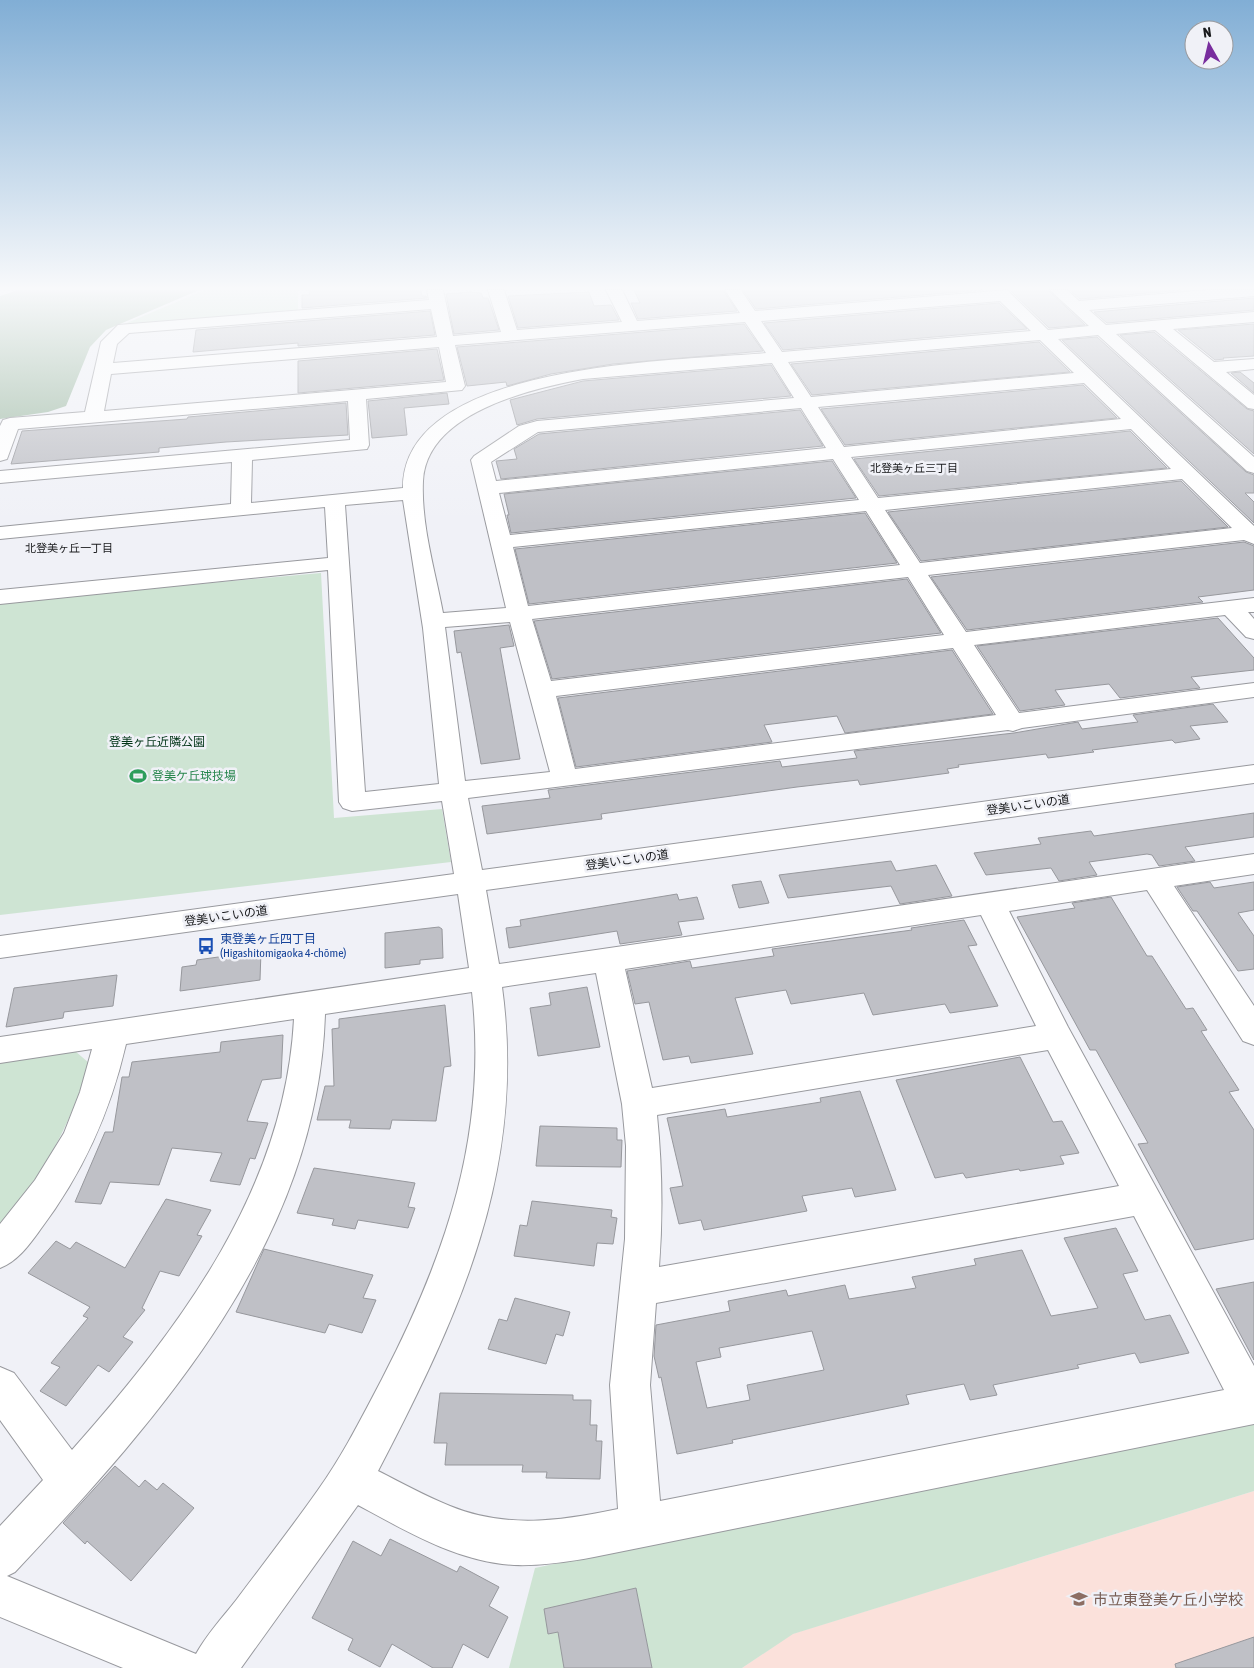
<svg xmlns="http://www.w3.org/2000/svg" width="1254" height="1668" font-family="'Asap Condensed','Noto Sans JP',sans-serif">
	<rect width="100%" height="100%" fill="#f0f1f7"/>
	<polygon fill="#fbe1db" points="1254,1491 1254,1668 742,1668 792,1634"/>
	<g fill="#cee4d3">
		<polygon points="205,290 298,290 298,311 122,325"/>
		<polygon points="321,573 334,818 442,809 451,862 0,915 0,602"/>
		<path d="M 75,1051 L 89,1063 C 71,1126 40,1178 0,1229 L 0,1062 Z"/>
		<polygon points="1254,1415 1254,1491 793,1634 742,1668 509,1668 535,1568"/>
	</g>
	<polygon fill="#9db9a3" points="18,290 199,290 106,330 90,347 66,406 48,412 0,419 0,296"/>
	<g fill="#bfc0c6" stroke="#97989d" fill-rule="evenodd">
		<polygon points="309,290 421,290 422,296 426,296 427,298 302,308 302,295 310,295"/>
		<polygon points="634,290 723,290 737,311 638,319 631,303 640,303"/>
		<polygon points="743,290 982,290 756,309"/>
		<polygon points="1010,290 1048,290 1085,325 1049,328"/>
		<polygon points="1070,290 1182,290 1080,299"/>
		<polygon points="471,292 481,293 483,298 488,298 499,330 454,334 446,294"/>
		<polygon points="589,292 594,306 611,305 619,320 518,328 508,296"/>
		<polygon points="1254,298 1254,310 1107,323 1094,312"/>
		<polygon points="999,303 1027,329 783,350 764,323"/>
		<polygon points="430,311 435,335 298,346 298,343 193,352 196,330"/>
		<polygon points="744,324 763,351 613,364 551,374 507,386 506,382 467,386 457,347"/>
		<polygon points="1254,324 1254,356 1223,358 1224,359 1215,360 1178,330"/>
		<polygon points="1154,332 1247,409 1254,411 1254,454 1120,335"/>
		<polygon points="1097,337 1246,472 1254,475 1254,493 1245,493 1254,502 1254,523 1062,340"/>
		<polygon points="1039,342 1070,372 812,395 791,364"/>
		<polygon points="437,349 444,380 298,393 298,361"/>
		<polygon points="771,365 791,396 537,419 517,425 510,400 583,381"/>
		<polygon points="1240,372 1254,383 1254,393 1231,373"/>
		<polygon points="1083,385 1117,418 845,445 821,409"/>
		<polygon points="447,393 449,404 404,408 407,435 372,438 368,401"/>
		<polygon points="346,403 348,435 226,442 159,448 159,452 11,464 22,431 187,419 188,417"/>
		<polygon points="800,410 823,446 501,479 496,461 517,459 514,449 539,434"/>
		<polygon points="1130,431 1167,468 879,496 854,459"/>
		<polygon points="832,461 856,498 511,533 507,515 509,515 504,494"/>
		<polygon points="1181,481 1228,527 921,561 888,512"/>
		<polygon points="865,513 897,563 529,604 515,549"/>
		<polygon points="1244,542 1254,546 1254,590 1198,597 1203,602 967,630 931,577"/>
		<polygon points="907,579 941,633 552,679 534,621"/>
		<polygon points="1218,618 1254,658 1254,670 1191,677 1200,688 1120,698 1109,684 1055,690 1065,705 1020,711 977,646"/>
		<polygon points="509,625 514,646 500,648 520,759 481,764 461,652 457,653 454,631"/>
		<polygon points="952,650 993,714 845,733 837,716 764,725 772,742 576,767 558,698"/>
		<polygon points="1213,704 1228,722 1190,726 1200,739 1175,743 1172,740 1092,750 1094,752 1048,758 1046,754 958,765 959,767 947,769 949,773 860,785 858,780 797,787 601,814 602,819 487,834 482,806 550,798 548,790 780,761 782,767 857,758 854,751 1014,733 1078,722 1082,729 1138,722 1133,715"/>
		<polygon points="1254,813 1254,837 1185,847 1195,861 1159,866 1152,855 1147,854 1089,862 1097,875 1059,881 1051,868 986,875 974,853 1041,844 1038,838 1091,831 1094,836"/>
		<polygon points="891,861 896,871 936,865 952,896 900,904 891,886 788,898 779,875"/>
		<polygon points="761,881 769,903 739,908 732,885"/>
		<polygon points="1210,882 1214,888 1254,882 1254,910 1238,913 1254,936 1254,969 1238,971 1197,911 1193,911 1177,887"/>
		<polygon points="677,894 679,900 697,897 704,919 678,922 682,935 620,944 617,931 509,948 506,928 521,926 520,920"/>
		<polygon points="1111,897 1147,956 1152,956 1186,1009 1193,1008 1207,1030 1201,1031 1239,1090 1229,1092 1254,1130 1254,1239 1195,1250 1138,1144 1148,1143 1096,1050 1090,1050 1017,917 1075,908 1072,903"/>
		<polygon points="964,920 977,945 968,946 998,1006 950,1013 945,1004 873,1015 864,993 791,1004 786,990 735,998 753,1054 691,1063 689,1056 663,1060 649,1002 635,1004 627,971 690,961 692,968 774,956 772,949 912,930 911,928"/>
		<polygon points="439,927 442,929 443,958 420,960 420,964 385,968 385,933"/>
		<polygon points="261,951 260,980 180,991 182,967 196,965 197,960"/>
		<polygon points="117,975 113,1006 64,1012 63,1018 6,1027 14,988"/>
		<polygon points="587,987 600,1047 538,1056 530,1008 551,1005 549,993"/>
		<polygon points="445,1005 451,1066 444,1067 436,1121 392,1120 390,1129 349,1128 351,1120 317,1120 325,1086 334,1086 332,1029 339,1028 339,1019"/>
		<polygon points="283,1035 281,1078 262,1080 247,1121 268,1123 255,1159 250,1158 240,1185 210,1181 222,1153 172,1148 159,1185 110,1182 101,1204 75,1202 105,1132 113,1132 122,1077 129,1077 132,1062 220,1052 221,1042"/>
		<polygon points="1020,1057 1053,1122 1062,1121 1079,1153 1060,1156 1064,1164 1020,1171 1019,1169 966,1178 963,1173 935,1178 896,1080"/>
		<polygon points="860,1091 896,1190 855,1197 852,1188 802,1196 807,1211 704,1230 701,1220 679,1224 670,1188 683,1186 667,1118 725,1109 727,1117 821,1102 820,1098"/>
		<polygon points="540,1126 617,1128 617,1140 622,1140 621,1167 536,1166"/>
		<polygon points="314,1168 415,1183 408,1207 415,1208 408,1228 358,1220 355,1229 332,1225 334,1219 297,1213"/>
		<polygon points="166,1199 211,1210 197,1235 202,1236 179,1276 160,1271 142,1308 145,1310 123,1337 133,1342 109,1372 98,1365 66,1406 40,1391 60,1367 51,1363 88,1318 83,1316 90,1307 28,1273 56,1241 70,1249 76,1242 125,1268"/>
		<polygon points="532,1201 612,1210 611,1217 617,1218 613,1244 597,1243 594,1266 514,1256 520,1225 527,1226"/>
		<path d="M 1116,1228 L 1138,1271 L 1123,1274 L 1145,1320 L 1170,1315 L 1189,1353 L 1140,1363 L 1135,1353 L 1077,1365 L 1079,1368 L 993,1385 L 997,1395 L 970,1400 L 964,1384 L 906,1395 L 909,1404 L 732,1440 L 733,1443 L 677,1454 L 661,1377 L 659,1378 L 654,1356 L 656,1325 L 730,1311 L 728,1301 L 786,1290 L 788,1296 L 845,1285 L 849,1299 L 916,1288 L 912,1277 L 976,1265 L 974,1259 L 1022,1250 L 1051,1316 L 1098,1308 L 1064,1238 ZM 812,1331 L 824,1370 L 747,1385 L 750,1400 L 707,1408 L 696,1362 L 721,1357 L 719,1348 Z"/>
		<polygon points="264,1249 373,1275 363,1298 376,1300 362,1333 329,1324 325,1333 236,1312"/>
		<polygon points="1254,1282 1254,1360 1216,1289"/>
		<polygon points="515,1298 570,1312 563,1336 556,1334 546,1364 488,1349 499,1319 507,1321"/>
		<polygon points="440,1393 573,1395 573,1400 591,1400 590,1425 597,1425 596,1441 602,1441 600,1479 546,1478 547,1472 522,1472 523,1465 445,1465 447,1443 434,1443"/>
		<polygon points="115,1466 139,1487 145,1480 157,1490 163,1483 194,1508 131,1581 87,1541 85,1544 63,1523"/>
		<polygon points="390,1539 457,1572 460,1566 499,1587 489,1606 508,1617 488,1658 463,1644 452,1668 433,1668 392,1644 380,1667 348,1650 353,1639 312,1618 353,1541 381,1556"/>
		<polygon points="636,1588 652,1668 564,1668 558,1632 548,1634 544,1609"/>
		<polygon points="1254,1637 1254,1668 1176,1668 1175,1664"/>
	</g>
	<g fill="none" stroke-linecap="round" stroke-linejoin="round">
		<g stroke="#98999e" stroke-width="2">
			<path id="minor" d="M 427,290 L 443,290 L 453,336 L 501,332 L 488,290 L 504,290 L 517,330 L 622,322 L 606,290 L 622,290 L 637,321 L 740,313 L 725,290 L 741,290 L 755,311 L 1007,290 L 1048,330 L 1089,326 L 1050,290 L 1067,290 L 1079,301 L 1207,290 L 1254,290 L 1254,296 L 1089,310 L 1106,325 L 1254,312 L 1254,322 L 1173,329 L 1214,362 L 1254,359 L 1254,369 L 1226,372 L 1254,395 L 1254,409 L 1248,408 L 1155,330 L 1116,334 L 1254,457 L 1254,473 L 1247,471 L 1098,335 L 1058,339 L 1254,526 L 1254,544 L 1244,540 L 928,575 L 966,632 L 1254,598 L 1254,612 L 1248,612 L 1254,619 L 1254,639 L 1246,637 L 1225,615 L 974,645 L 1019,713 L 1254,683 L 1254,697 L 1022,728 L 1013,731 L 1008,730 L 468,798 L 482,870 L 1254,765 L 1254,783 L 486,890 L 499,964 L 1254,854 L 1254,874 L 1174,886 L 1254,1006 L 1254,1045 L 1243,1041 L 1147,890 L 1009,911 L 1068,1027 L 1254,1366 L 1254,1424 L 594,1557 C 567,1562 541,1566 514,1565 C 458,1562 406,1531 358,1505 L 241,1668 L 123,1668 L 0,1617 L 0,1526 L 43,1480 L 0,1420 L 0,1367 L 14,1373 L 72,1450 C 181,1327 285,1189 294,1019 L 126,1044 C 110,1113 83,1173 40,1230 C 29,1245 18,1261 0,1268 L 0,1224 L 35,1180 L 64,1133 L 80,1092 L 92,1049 L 0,1063 L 0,1037 L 469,968 L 458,894 L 0,958 L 0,936 L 454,874 L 442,801 L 352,811 L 343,808 L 339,802 L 328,570 L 0,604 L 0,590 L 328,558 L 325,507 L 0,539 L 0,527 L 231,504 L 232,462 L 0,483 L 0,471 L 350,440 L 348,401 L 18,429 L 7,459 L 0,461 L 0,426 L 3,420 L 10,418 L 85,412 L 101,342 L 118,325 L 429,300 ZM 1000,301 L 1031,331 L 782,352 L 761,321 ZM 431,309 L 437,337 L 113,363 L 117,344 L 129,333 ZM 745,322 L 766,353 C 679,361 403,361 403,488 L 251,503 L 252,460 L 367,449 L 369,445 L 366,399 L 462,390 L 465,386 L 455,345 ZM 1040,340 L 1074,373 L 811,397 L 788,362 ZM 439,347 L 446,382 L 104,411 L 111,374 ZM 772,363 L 794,398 L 537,421 L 519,426 L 474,456 L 471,460 L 506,608 L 443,613 C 435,570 421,525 423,481 C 426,413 530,389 583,379 ZM 1084,383 L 1121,419 L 844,447 L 818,407 ZM 801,408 L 826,448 L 496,481 L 491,462 L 538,432 ZM 1131,429 L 1171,469 L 878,498 L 851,457 ZM 833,459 L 859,500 L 510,535 L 499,493 ZM 1182,479 L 1232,528 L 920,563 L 885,510 ZM 403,500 L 423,628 L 439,784 L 365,792 L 345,505 ZM 866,511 L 900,565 L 528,606 L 513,547 ZM 908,577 L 944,635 L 551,681 L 532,619 ZM 510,622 L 550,772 L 465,781 L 445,627 ZM 953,648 L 996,715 L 575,769 L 556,696 ZM 981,915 L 1036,1026 L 652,1088 L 625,969 ZM 596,973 L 622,1104 L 626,1146 L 625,1239 L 610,1385 L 618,1509 C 561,1521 506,1529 450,1506 C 425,1496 402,1483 378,1471 C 460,1314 527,1168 502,987 ZM 472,992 C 488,1134 446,1255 382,1379 C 362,1417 343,1455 318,1490 C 292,1527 264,1563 237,1599 C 223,1617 207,1634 196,1654 L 7,1576 L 15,1572 C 162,1415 318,1241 325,1014 ZM 1048,1050 L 1119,1186 L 659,1267 C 663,1217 662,1165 657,1115 ZM 1134,1216 L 1224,1390 L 660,1501 L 650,1385 L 656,1303 Z"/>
		</g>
		<use href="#minor" fill="#fff" fill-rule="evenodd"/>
	</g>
	<linearGradient id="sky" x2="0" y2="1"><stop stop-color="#81aed5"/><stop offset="0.55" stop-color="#f8f9fb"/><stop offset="1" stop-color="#f8f9fb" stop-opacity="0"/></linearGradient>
	<rect width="1254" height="524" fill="url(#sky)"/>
	<defs>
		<g id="stadium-bare" transform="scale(1.35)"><path d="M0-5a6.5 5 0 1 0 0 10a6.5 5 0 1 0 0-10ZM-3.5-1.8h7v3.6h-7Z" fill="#2e9e5b" stroke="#f0f1f7" stroke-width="2.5" paint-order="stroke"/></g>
		<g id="bus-bare" transform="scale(1.35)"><path d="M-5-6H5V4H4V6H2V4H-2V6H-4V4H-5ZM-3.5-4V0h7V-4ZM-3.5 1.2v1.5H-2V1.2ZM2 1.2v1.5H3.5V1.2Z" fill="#1a4fb4" stroke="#f0f1f7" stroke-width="2.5" paint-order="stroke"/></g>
		<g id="school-bare" transform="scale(1.35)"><path d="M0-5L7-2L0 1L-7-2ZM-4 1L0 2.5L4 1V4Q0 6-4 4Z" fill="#8d6e63" stroke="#f0f1f7" stroke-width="2.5" paint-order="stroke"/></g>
	</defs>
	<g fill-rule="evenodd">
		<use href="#stadium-bare" x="138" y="776"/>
		<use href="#bus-bare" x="206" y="946"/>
		<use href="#school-bare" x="1079" y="1599"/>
	</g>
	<g text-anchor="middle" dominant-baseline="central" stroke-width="5" stroke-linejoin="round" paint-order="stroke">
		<g font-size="11" fill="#191a1c" stroke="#f0f1f7">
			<text x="914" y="468">北登美ヶ丘三丁目</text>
			<text x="69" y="548">北登美ヶ丘一丁目</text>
		</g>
		<g font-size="12" fill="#033518" stroke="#f0f1f7">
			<text x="157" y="742">登美ヶ丘近隣公園</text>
		</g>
		<g font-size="12" fill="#27864d" stroke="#f0f1f7" text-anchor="start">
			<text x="152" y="776">登美ケ丘球技場</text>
		</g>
		<g font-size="12" fill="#191a1c" stroke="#f0f1f7">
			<text transform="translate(1028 805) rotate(-8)">登美いこいの道</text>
			<text transform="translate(627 860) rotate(-8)">登美いこいの道</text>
			<text transform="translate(226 916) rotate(-8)">登美いこいの道</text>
		</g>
		<g font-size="12" fill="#164399" stroke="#f0f1f7" text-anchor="start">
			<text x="220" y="939">東登美ヶ丘四丁目<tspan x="220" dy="14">(Higashitomigaoka 4-chōme)</tspan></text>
		</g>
		<g font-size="15" fill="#785e54" stroke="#f0f1f7" text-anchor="start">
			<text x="1093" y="1599">市立東登美ケ丘小学校</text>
		</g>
	</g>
	<g transform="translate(1209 45) rotate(352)"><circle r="24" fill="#f0f1f7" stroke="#9a9b9f"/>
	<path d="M0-4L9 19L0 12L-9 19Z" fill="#782d9e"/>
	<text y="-8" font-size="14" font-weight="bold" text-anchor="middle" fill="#191a1c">N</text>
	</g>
</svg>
